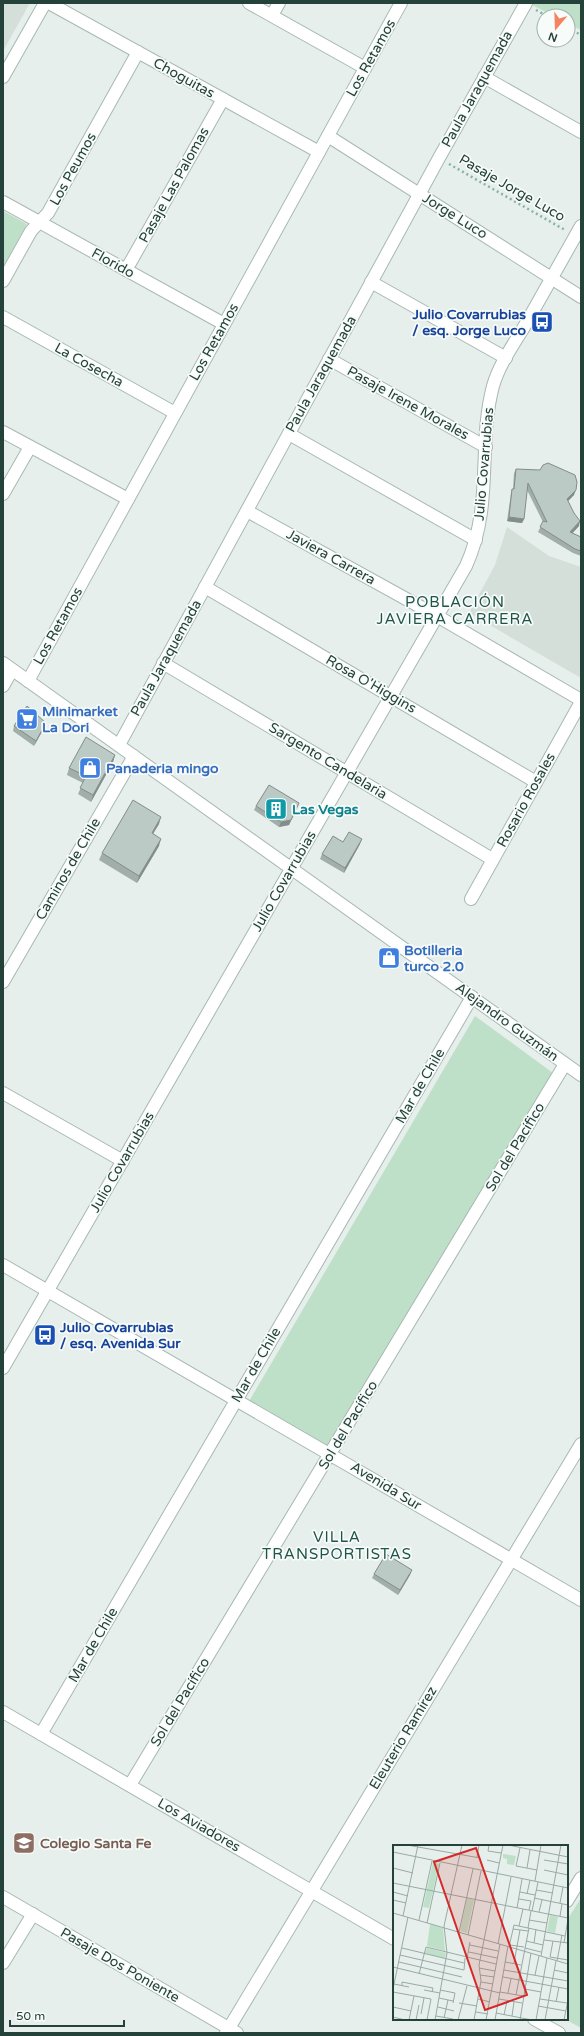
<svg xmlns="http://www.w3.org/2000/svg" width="584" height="2036" font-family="'Varela Round',sans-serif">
	<rect width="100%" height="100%" fill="#e6efeb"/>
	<g fill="#d4dfda">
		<polygon points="3,3 30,3 3,51"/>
		<polygon points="507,527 549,556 581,567 581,678 469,613 495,565"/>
	</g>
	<g fill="#bfe0c8">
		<polygon points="533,3 581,3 581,30 568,24 568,16 554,16 532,5"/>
		<polygon points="3,211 27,224 3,267"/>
		<polygon points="475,1016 553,1073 327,1448 248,1403"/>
		<polygon points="581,1898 581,2028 565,2019 567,2019 567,1920"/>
	</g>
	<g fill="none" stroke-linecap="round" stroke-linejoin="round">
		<g stroke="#a8b8b2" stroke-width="14">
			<g id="minor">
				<polyline points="49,3 319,152"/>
				<polyline points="249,3 365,68"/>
				<polyline points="272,15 279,3"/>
				<polyline points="3,77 45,3"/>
				<polyline points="484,77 581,132"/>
				<polyline points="328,136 581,297"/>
				<polyline points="3,202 224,324"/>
				<polyline points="126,270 223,99"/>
				<polyline points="3,281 31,231 48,213 138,52"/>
				<polyline points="371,282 506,358"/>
				<polyline points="3,317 175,413"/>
				<polyline points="329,359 486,447"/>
				<polyline points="3,432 128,499"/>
				<polyline points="289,434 476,540"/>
				<polyline points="3,494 30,447"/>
				<polyline points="247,511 437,616 581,700"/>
				<polyline points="205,587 536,782"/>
				<polyline points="3,663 581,1075"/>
				<polyline points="163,663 492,859"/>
				<polyline points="28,681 401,3"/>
				<polyline points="3,686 12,670"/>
				<polyline points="119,745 439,158 526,3"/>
				<polyline points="471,899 581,702"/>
				<polyline points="3,982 134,756"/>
				<polyline points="3,1093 123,1161"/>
				<polyline points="3,1265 581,1600"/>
				<path d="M 3,1368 L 466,566 C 494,504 477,447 493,386 C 499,365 513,345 524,327 C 543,293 562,260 581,226"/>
				<polyline points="3,1712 394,1939"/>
				<polyline points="41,1734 472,997"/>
				<polyline points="130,1785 565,1064"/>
				<polyline points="3,1897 237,2033"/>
				<polyline points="567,1901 581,1878"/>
				<polyline points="3,1963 33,1914"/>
				<polyline points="534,2019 559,2033"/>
				<polyline points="226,2033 581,1444"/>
			</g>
		</g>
		<g stroke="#86b3a5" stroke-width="2.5" stroke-dasharray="2 3" stroke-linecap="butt">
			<polyline points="536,10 547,16"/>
			<polyline points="568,28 581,35"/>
			<polyline points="449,164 565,230"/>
		</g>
		<use href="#minor" stroke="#fff" stroke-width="12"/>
	</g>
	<g fill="#a1aea9">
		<polygon points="516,469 574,495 568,501 579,526 572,533 581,537 581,556 573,553 538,532 543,522 527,490 524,519 522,523 507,521 511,493 512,489 513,489 514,473"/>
		<polygon points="14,726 44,728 34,746 13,731"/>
		<polygon points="115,755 113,762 91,802 78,794 83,783 67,775 69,768"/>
		<polygon points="256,806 297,808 289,825 279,827 254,810"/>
		<polygon points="159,824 153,834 159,846 137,883 99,860 102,853"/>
		<polygon points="360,844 344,873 320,859 322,854"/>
		<polygon points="374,1574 410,1575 398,1595 372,1578"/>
	</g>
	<g fill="#838d89">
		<polygon points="576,490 574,495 565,504 567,499"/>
		<polygon points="509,517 524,519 522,523 507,521"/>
		<polygon points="580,521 579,526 569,537 570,532"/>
		<polygon points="46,723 44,728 34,746 36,741"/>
		<polygon points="115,755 113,762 91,802 93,795"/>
		<polygon points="299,803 289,825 279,827 281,822"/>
		<polygon points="161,817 159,824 149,840 152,833"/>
		<polygon points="161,839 159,846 137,883 139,876"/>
		<polygon points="362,839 360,844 344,873 345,868"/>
		<polygon points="412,1570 410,1575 398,1595 400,1590"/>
	</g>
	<g fill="#bbcac4" stroke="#838d89">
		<polygon points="548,463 575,475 577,482 576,490 567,499 574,513 580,521 570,532 581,537 581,551 575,549 540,527 543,521 547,522 528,483 524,519 509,517 512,489 514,489 516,469 540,470 543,465"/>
		<polygon points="27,706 46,723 36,741 14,726"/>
		<polygon points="86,737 115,755 93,795 80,788 86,776 69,768"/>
		<polygon points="269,785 299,803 291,820 281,822 256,806"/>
		<polygon points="133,800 161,817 152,833 161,839 139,876 102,853"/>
		<polygon points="349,832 362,839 345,868 322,854 333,836 343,842"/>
		<polygon points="386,1554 412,1570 400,1590 374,1574"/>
	</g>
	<defs>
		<g id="bus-square" transform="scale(1.15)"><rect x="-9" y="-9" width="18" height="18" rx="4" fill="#1a4fb4" stroke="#f7fbf9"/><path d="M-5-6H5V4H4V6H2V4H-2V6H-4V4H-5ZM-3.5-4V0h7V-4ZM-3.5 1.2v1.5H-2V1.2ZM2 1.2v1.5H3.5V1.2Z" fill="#fff"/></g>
		<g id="supermarket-square" transform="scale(1.15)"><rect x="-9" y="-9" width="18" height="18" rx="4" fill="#3f7fe0" stroke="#f7fbf9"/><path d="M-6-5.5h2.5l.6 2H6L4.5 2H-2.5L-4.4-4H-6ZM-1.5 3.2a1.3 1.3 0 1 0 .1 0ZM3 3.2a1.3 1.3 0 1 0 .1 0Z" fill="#fff"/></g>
		<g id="shop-square" transform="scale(1.15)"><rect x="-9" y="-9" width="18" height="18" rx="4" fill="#3f7fe0" stroke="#f7fbf9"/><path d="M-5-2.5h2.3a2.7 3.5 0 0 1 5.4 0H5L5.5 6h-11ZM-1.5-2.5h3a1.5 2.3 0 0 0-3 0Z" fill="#fff"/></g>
		<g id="building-square" transform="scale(1.15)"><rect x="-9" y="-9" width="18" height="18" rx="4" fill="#0f9aa8" stroke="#f7fbf9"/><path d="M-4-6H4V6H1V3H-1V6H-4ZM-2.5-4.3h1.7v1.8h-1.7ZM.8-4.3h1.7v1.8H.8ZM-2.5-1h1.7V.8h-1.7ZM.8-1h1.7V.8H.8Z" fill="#fff"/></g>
		<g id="school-square" transform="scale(1.15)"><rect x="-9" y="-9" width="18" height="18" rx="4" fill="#8d6e63" stroke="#f7fbf9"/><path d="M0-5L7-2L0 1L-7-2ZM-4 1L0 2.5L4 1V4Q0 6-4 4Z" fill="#fff"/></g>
	</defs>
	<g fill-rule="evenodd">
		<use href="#bus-square" x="542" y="322"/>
		<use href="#supermarket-square" x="27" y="719"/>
		<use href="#shop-square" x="90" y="768"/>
		<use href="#building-square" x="276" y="809"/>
		<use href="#shop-square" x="389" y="958"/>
		<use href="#bus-square" x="45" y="1335"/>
		<use href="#school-square" x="24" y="1843"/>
	</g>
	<g text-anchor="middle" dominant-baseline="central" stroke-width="3.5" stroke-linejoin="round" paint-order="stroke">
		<g font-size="14" fill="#24423a" stroke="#f7fbf9">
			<text transform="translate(371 58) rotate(-61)">Los Retamos</text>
			<text transform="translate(184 78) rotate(29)">Choguitas</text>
			<text transform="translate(477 89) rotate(-61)">Paula Jaraquemada</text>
			<text transform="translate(73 169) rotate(-61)">Los Peumos</text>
			<text transform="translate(174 185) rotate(-61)">Pasaje Las Palomas</text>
			<text transform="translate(512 188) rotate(30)">Pasaje Jorge Luco</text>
			<text transform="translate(455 216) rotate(32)">Jorge Luco</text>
			<text transform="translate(113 263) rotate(29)">Florido</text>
			<text transform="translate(214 342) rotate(-61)">Los Retamos</text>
			<text transform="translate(89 365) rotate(29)">La Cosecha</text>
			<text transform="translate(321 374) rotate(-61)">Paula Jaraquemada</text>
			<text transform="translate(408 403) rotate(29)">Pasaje Irene Morales</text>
			<text transform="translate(484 464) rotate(-85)">Julio Covarrubias</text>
			<text transform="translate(331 557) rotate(29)">Javiera Carrera</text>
			<text transform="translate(58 626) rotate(-61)">Los Retamos</text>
			<text transform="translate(166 658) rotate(-61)">Paula Jaraquemada</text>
			<text transform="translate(371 684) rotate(30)">Rosa O'Higgins</text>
			<text transform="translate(328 761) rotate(31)">Sargento Candelaria</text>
			<text transform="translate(526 800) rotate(-61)">Rosario Rosales</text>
			<text transform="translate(68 869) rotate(-60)">Caminos de Chile</text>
			<text transform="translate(284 881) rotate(-60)">Julio Covarrubias</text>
			<text transform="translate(507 1022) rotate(36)">Alejandro Guzmán</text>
			<text transform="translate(420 1086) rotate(-60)">Mar de Chile</text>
			<text transform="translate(515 1147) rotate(-59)">Sol del Pacífico</text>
			<text transform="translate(122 1162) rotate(-60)">Julio Covarrubias</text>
			<text transform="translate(256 1365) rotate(-60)">Mar de Chile</text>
			<text transform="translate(348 1425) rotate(-59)">Sol del Pacífico</text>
			<text transform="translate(386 1486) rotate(31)">Avenida Sur</text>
			<text transform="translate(93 1645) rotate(-60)">Mar de Chile</text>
			<text transform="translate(180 1702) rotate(-59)">Sol del Pacífico</text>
			<text transform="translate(403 1738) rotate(-59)">Eleuterio Ramírez</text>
			<text transform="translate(199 1825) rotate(30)">Los Aviadores</text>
			<text transform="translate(120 1965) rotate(30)">Pasaje Dos Poniente</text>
		</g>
		<g font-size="14" font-weight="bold" fill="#164399" stroke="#f7fbf9" text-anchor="end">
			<text x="526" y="314">Julio Covarrubias<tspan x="526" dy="16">/ esq. Jorge Luco</tspan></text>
			<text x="60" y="1327" text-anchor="start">Julio Covarrubias<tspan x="60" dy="16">/ esq. Avenida Sur</tspan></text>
		</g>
		<g font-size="14" font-weight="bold" fill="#366cbe" stroke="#f7fbf9" text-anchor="start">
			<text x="42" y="711">Minimarket<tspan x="42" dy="16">La Dori</tspan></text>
			<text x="106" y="768">Panaderia mingo</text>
			<text x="404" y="950">Botilleria<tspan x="404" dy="16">turco 2.0</tspan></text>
		</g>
		<g font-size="14" font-weight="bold" fill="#0d838f" stroke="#f7fbf9" text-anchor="start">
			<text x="292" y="809">Las Vegas</text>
		</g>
		<g font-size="14" font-weight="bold" fill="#785e54" stroke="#f7fbf9" text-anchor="start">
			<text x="40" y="1843">Colegio Santa Fe</text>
		</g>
		<g font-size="15" letter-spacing="1" fill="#1f5548" stroke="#f7fbf9">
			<text x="455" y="602">POBLACIÓN<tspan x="455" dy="17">JAVIERA CARRERA</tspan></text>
			<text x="337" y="1537">VILLA<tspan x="337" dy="17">TRANSPORTISTAS</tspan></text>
		</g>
	</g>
	<g transform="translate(393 1845)">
		<rect width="175" height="175" fill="#e6efeb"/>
		<path d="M 110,9 L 123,11 L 121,20 L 114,19 L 114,14 L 110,13 ZM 40,17 L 46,19 L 36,63 L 30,62 ZM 74,53 L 81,55 L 74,88 L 67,86 ZM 157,70 L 165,72 L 162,88 L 154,86 ZM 37,79 L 50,83 L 52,106 L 34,101 ZM 34,103 L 53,108 L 52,113 L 32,108 Z" fill="#bfe0c8"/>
		<path fill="none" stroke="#98aaa4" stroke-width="1" d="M 14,0 L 87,13M 96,0 L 95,6 L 108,8M 115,0 L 175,12M 127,3 L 123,21 L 144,25M 0,7 L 175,43M 84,12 L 86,0M 94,15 L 106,18M 151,15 L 175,19M 0,23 L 20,28M 134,23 L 137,5M 151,25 L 175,30M 142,36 L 148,0M 0,38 L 175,73M 143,45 L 160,48M 0,47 L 15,51M 127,47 L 142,50M 134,49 L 137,35M 141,53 L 175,60M 126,54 L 138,56 L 136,65M 0,55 L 13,58M 167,58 L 170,42M 124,63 L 129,34M 139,66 L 145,37M 146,67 L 149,55M 0,68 L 175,119M 10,71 L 25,0M 167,71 L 169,59M 26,75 L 39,16M 136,75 L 154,78M 34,78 L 47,18M 126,81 L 130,64M 135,83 L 138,66M 120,84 L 135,86M 66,87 L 80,24M 75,90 L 88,26M 151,95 L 175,98M 133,96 L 150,100M 141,98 L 143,84M 171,98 L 175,74M 105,99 L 118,32M 77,100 L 105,106M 117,100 L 131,102M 116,102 L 121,80 L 172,91M 9,103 L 71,118M 132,103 L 148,107M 76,107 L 104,113M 7,110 L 71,125 L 72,113M 148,111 L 168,0M 157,112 L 175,115M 157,112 L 160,96M 74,114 L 77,97M 164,116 L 169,90M 6,117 L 69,132M 112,117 L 128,120M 121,118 L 127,85M 0,122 L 107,148M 86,123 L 102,126M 111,125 L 175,136M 161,125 L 175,128M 26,129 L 33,102 L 103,119M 87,130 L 101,132M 142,130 L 146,111M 110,132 L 175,144M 88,137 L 100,139M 1,139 L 16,142M 9,140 L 9,137 L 40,143 L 39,147M 0,144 L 15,72M 132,144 L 148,147M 31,145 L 47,148M 47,145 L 62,148 L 60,158M 0,147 L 38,154 L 34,175M 107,147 L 130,151M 115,148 L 118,134M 123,150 L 136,83M 46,153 L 60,156M 85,154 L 97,157M 106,154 L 129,158M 147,154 L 174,158M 163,157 L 166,142M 66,158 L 84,161M 145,161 L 173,166M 0,162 L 18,166M 45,162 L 61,166M 83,167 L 95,169M 103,168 L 139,175M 28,169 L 31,153M 111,170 L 114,156M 43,171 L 60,174M 119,171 L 121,157M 0,172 L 12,175M 51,173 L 55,155M 16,175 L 21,151M 23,175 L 26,160M 42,175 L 54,108 L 51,81 L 69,0M 65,175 L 74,141M 81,175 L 88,136 L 86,120 L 110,0M 93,175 L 107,99M 102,175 L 115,101M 127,175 L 138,108M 143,175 L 154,113M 152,175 L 163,116M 171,175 L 175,155"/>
		<path fill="#d62828" fill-opacity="0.15" stroke="#d62828" stroke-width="2" d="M 83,3 L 134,150 L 92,165 L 41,17 Z"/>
		<rect width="175" height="175" fill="none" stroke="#24423a" stroke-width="2"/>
	</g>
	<rect width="584" height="2036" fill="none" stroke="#24423a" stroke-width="8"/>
	<g transform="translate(556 28) rotate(199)"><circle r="19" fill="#f7fbf9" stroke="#a3b1ad"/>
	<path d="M0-3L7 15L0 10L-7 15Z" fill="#f4845f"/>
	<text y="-6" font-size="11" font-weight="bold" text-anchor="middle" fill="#24423a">N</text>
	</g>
	<path d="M10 2020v6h114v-6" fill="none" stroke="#24423a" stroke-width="2"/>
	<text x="16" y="2020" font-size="12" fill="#24423a" stroke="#f7fbf9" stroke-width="3" paint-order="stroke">50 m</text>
</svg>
